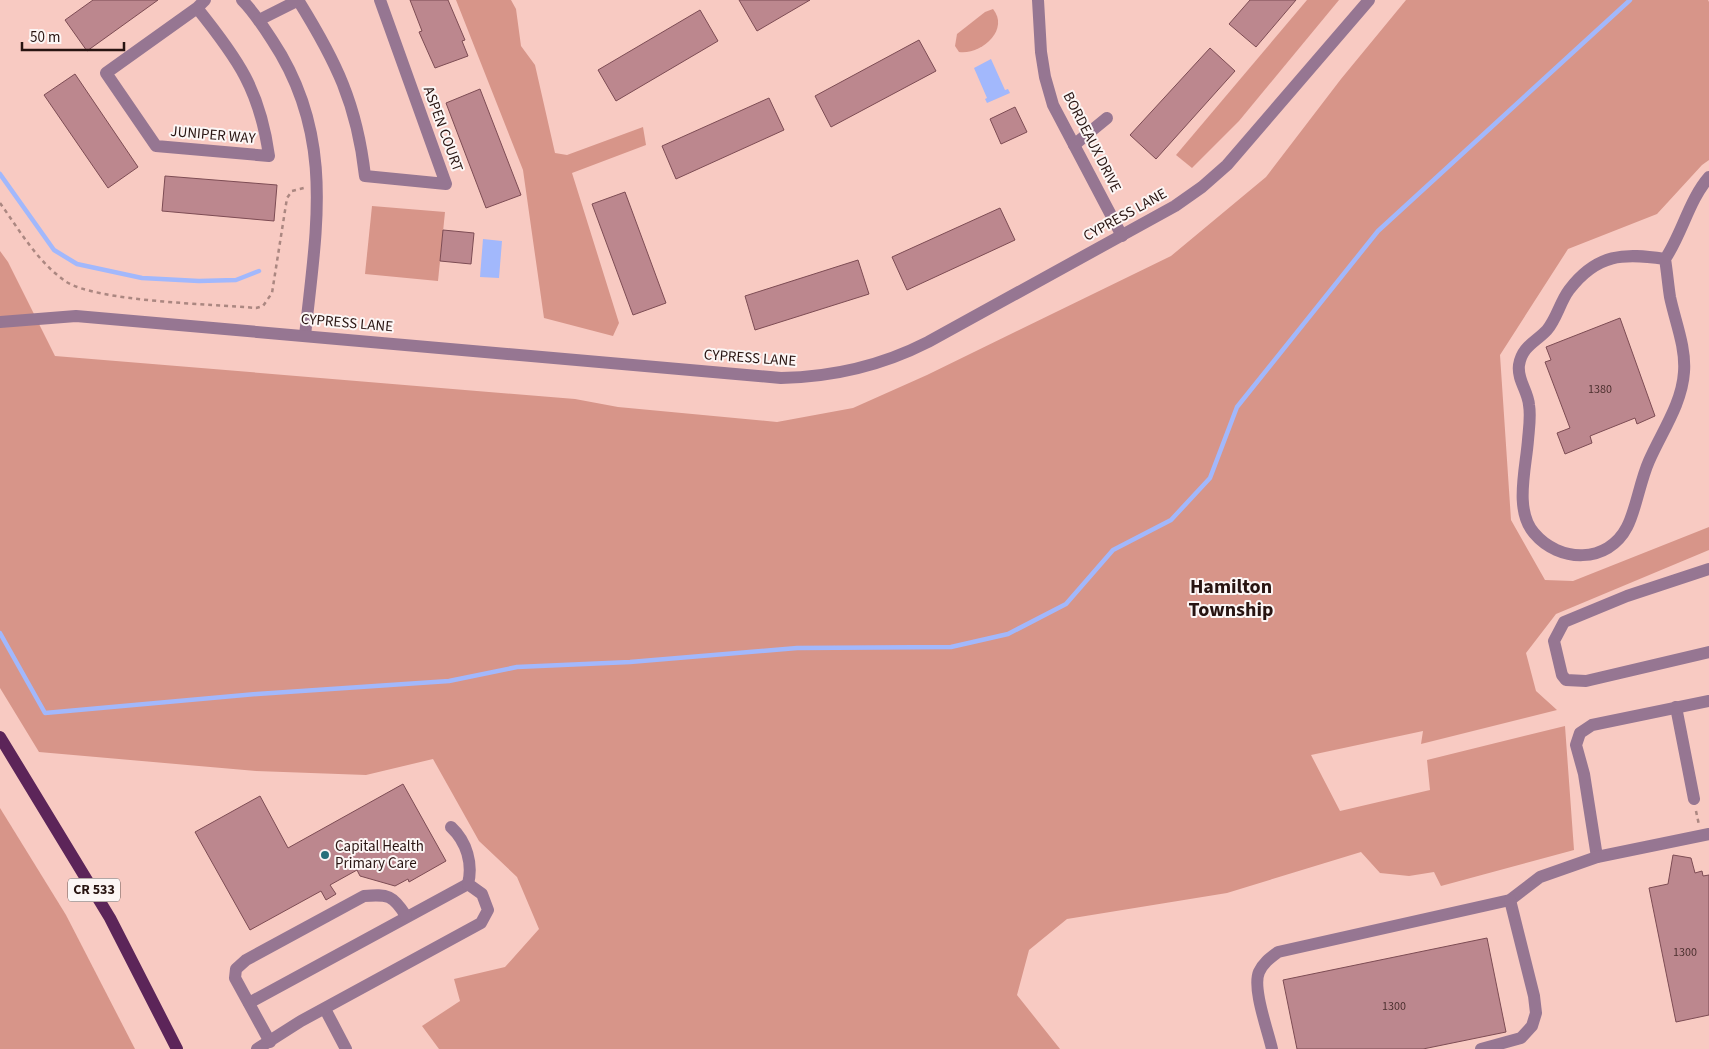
<svg xmlns="http://www.w3.org/2000/svg" width="1709" height="1049" font-family="'Source Sans 3',sans-serif">
	<rect width="100%" height="100%" fill="#f8cac2"/>
	<g fill="#d79589">
		<polygon points="456,0 511,0 516,9 521,46 535,65 555,153 567,155 643,127 646,145 572,173 619,323 613,336 544,318 523,170"/>
		<polygon points="1307,0 1339,0 1239,121 1192,168 1176,155"/>
		<polygon points="1406,0 1708,0 1709,2 1709,160 1702,165 1657,214 1568,249 1500,355 1511,520 1545,580 1573,581 1709,527 1709,550 1556,614 1526,653 1536,691 1557,710 1421,744 1423,731 1311,755 1340,811 1430,790 1427,760 1565,726 1574,850 1441,886 1434,872 1409,876 1380,873 1361,852 1227,893 1067,919 1029,950 1017,995 1060,1049 439,1049 422,1026 460,1001 454,979 505,967 539,929 517,877 479,841 433,759 366,775 256,771 39,752 0,688 0,251 8,262 55,356 575,399 618,407 777,422 853,408 927,375 1171,256 1266,177 1341,79"/>
		<path d="M 993,9 C 1010,30 981,55 959,52 L 955,46 L 957,34 L 985,12 Z"/>
		<polygon points="372,206 445,212 438,281 365,274"/>
		<polygon points="0,808 66,915 135,1049 0,1049"/>
	</g>
	<g fill="#a2b8fc">
		<polygon points="991,59 1005,90 1008,89 1010,93 987,103 985,99 987,98 974,68"/>
		<polygon points="483,239 502,241 499,278 480,277"/>
	</g>
	<g fill="none" stroke-linecap="round" stroke-linejoin="round">
		<g stroke="#a2b8fc" stroke-width="4.5">
			<polyline points="0,174 54,250 77,264 142,278 199,281 236,280 259,271"/>
			<polyline points="0,633 45,713 257,694 449,681 517,667 630,662 797,648 951,647 1008,634 1066,604 1113,550 1171,520 1210,478 1237,407 1378,231 1630,0"/>
		</g>
	</g>
	<g fill="#bc878e" stroke="#7d4c54">
		<polygon points="93,0 158,0 87,51 65,20"/>
		<polygon points="410,0 448,0 465,40 462,41 468,56 435,68 419,32 422,31"/>
		<polygon points="739,0 810,0 757,31"/>
		<polygon points="1250,0 1296,0 1256,47 1229,24"/>
		<polygon points="700,10 718,41 616,101 598,70"/>
		<polygon points="919,40 936,71 831,127 815,96"/>
		<polygon points="1210,48 1235,71 1156,159 1130,135"/>
		<polygon points="75,74 138,167 108,188 44,95"/>
		<polygon points="480,89 521,195 486,208 446,103"/>
		<polygon points="769,98 784,130 676,179 662,146"/>
		<polygon points="1015,107 1027,132 1001,144 990,119"/>
		<polygon points="165,176 277,185 274,221 162,211"/>
		<polygon points="625,192 666,303 633,315 592,204"/>
		<polygon points="1000,208 1015,240 907,290 892,257"/>
		<polygon points="443,230 474,233 471,264 440,261"/>
		<polygon points="858,260 869,294 755,330 745,296"/>
		<polygon points="1620,318 1655,416 1637,424 1635,418 1590,436 1592,443 1565,454 1557,433 1570,428 1545,362 1551,360 1546,347"/>
		<polygon points="403,784 446,861 409,882 408,879 395,886 360,876 357,870 330,885 336,894 326,900 321,891 250,930 195,832 260,796 288,848"/>
		<polygon points="1673,855 1691,858 1695,873 1702,871 1703,876 1709,875 1709,1015 1676,1022 1649,888 1668,884"/>
		<polygon points="1487,938 1506,1032 1423,1049 1297,1049 1283,980"/>
	</g>
	<g fill="none" stroke-linecap="round" stroke-linejoin="round">
		<g stroke="#ab8781" stroke-width="2.5" stroke-dasharray="4 4" stroke-linecap="butt">
			<path d="M 0,203 C 20,231 37,261 65,281 C 96,302 214,304 256,308 L 263,306 L 272,293 L 287,198 L 292,191 L 304,188"/>
			<polyline points="1696,811 1699,825"/>
		</g>
		<g stroke="#967692" stroke-width="12">
			<path d="M 242,0 C 254,12 263,26 272,40 C 336,136 316,229 305,336"/>
			<path d="M 298,0 C 336,61 357,104 365,176 L 446,184 L 380,0"/>
			<polyline points="1038,0 1041,52 1045,77 1053,105 1122,236"/>
			<path d="M 197,8 C 238,59 260,90 269,156 L 156,146 L 106,73 L 197,8 L 205,0"/>
			<polyline points="259,20 299,0"/>
			<polyline points="1074,145 1107,118"/>
			<path d="M 1665,259 C 1624,253 1597,253 1569,290 C 1560,302 1557,318 1547,330 C 1536,342 1522,346 1519,365 C 1517,380 1528,391 1529,405 C 1531,416 1529,428 1528,440 C 1526,468 1514,510 1534,533 C 1559,563 1608,564 1627,527 C 1636,510 1640,481 1649,461 C 1661,433 1682,404 1684,372 C 1686,347 1675,321 1670,297 C 1668,284 1667,271 1665,259 C 1682,234 1689,200 1709,177"/>
			<path d="M 0,322 L 76,316 L 781,378 C 834,377 881,366 928,342 L 1175,206 L 1202,187 L 1227,165 L 1369,0"/>
			<polyline points="1709,569 1627,596 1564,622 1554,641 1562,675 1566,680 1586,681 1709,652"/>
			<polyline points="1676,707 1694,799"/>
			<polyline points="1597,857 1584,774 1576,745 1580,733 1592,725 1709,701"/>
			<polyline points="249,1003 468,884"/>
			<polyline points="325,1009 346,1049"/>
			<path d="M 270,1042 L 235,978 L 236,969 L 246,960 L 364,896 C 388,894 393,895 406,916"/>
			<path d="M 257,1049 L 301,1021 L 481,923 L 488,910 L 482,894 L 468,884 C 473,864 467,842 451,827"/>
			<path d="M 1272,1049 C 1268,1031 1252,988 1259,972 C 1263,963 1270,958 1278,952 L 1510,900 L 1540,877 L 1597,857 L 1709,834"/>
			<polyline points="1481,1049 1521,1038 1532,1026 1536,1013 1534,996 1510,900"/>
		</g>
		<polyline stroke="#5c2559" stroke-width="12" points="0,737 110,918 177,1049"/>
	</g>
	<circle fill="#276f7a" stroke="#fcf6f5" stroke-width="2" cx="325" cy="855" r="5"/>
	<g text-anchor="middle" dominant-baseline="central" stroke-width="4" stroke-linejoin="round" paint-order="stroke">
		<g font-size="12" fill="#4d3130">
			<text x="1600" y="389">1380</text>
			<text x="1685" y="952">1300</text>
			<text x="1394" y="1006">1300</text>
		</g>
		<rect fill="#fcf6f5" stroke="#685855" stroke-width="1" x="68" y="878.5" width="52" height="23" rx="4"/>
		<g font-size="14" font-weight="bold" fill="#281411">
			<text x="94" y="890">CR 533</text>
		</g>
		<g font-size="15" fill="#281411" stroke="#fcf6f5">
			<text transform="translate(443 129) rotate(70)">ASPEN COURT</text>
			<text transform="translate(213 135) rotate(5)">JUNIPER WAY</text>
			<text transform="translate(1092 142) rotate(63)">BORDEAUX DRIVE</text>
			<text transform="translate(1125 215) rotate(-29)">CYPRESS LANE</text>
			<text transform="translate(347 323) rotate(5)">CYPRESS LANE</text>
			<text transform="translate(750 358) rotate(4)">CYPRESS LANE</text>
		</g>
		<g font-size="15" fill="#281411" stroke="#fcf6f5" text-anchor="start">
			<text x="335" y="846">Capital Health<tspan x="335" dy="17">Primary Care</tspan></text>
		</g>
		<g font-size="20" font-weight="bold" fill="#281411" stroke="#fcf6f5">
			<text x="1231" y="587">Hamilton<tspan x="1231" dy="23">Township</tspan></text>
		</g>
	</g>
	<path d="M22 42v8h102v-8" fill="none" stroke="#281411" stroke-width="2.5"/>
	<text x="30" y="42" font-size="15" fill="#281411" stroke="#fcf6f5" stroke-width="4" paint-order="stroke">50 m</text>
</svg>
